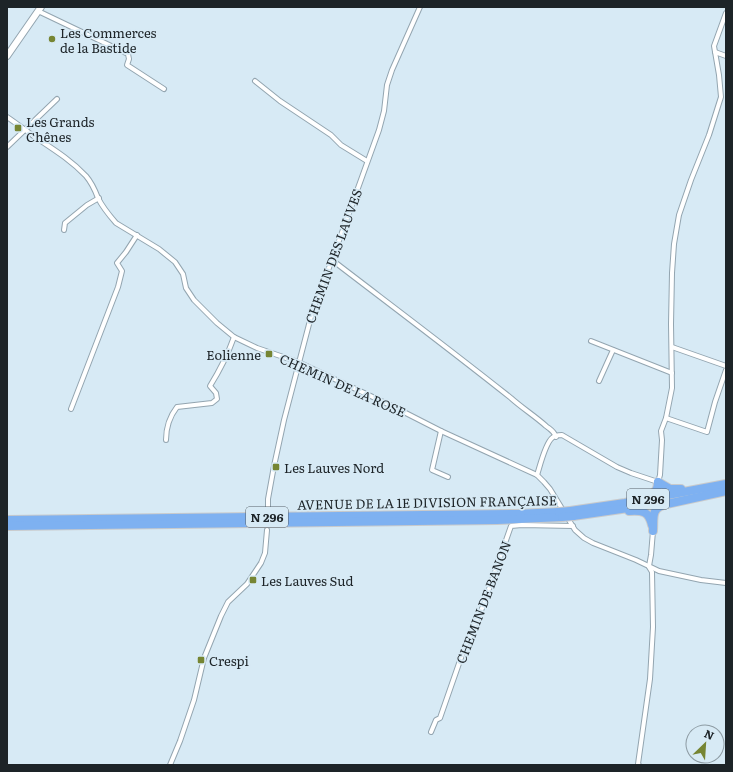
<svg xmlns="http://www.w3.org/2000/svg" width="733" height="772" font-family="Literata,serif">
	<rect width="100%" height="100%" fill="#d7eaf5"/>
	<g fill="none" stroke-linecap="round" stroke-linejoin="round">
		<g stroke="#93a5b0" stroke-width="6">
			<g id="street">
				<polyline points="38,11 128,54 129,59 127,65 164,89"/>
				<polyline points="715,52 726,56"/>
				<polyline points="255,81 280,101 331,135 341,145 367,161"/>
				<path d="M 7,117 C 16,123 25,130 35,137 C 53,149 71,160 86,176 C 92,183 95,190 98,198 C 103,208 109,215 116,223 L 159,249 L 175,262 L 183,274 L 186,288 L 194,300 L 217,323 L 234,337 L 257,348 L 298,362 L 392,406 L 441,431 L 537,475 L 544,482 L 550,489 L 575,530 L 584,538 L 593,543 L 636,560 L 659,571 L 701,580 L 726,583"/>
				<polyline points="7,147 57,99"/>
				<polyline points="64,230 65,223 87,205 99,198"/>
				<path d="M 332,260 C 392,306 452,351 511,398 C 522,408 535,416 546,426 C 551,430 554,431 556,437"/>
				<polyline points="591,341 672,373"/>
				<polyline points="672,347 726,366"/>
				<polyline points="599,381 613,350"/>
				<polyline points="71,409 118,287 122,271 117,263 126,252 137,235"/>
				<polyline points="666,418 707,432 715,402 726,370"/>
				<polyline points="441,431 432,470 448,477"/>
				<path d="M 166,440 C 166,428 170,416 177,407 L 212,403 L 217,399 L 216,393 L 210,386 C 220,370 228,354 234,337"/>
				<path d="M 537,475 C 540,466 545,444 552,438 C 555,435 558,435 562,435 L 617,467 L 631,473 L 658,482 L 660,475 L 662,440 L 661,431 L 666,418 L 672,388 L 671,324 L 672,273 L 674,244 L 679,215 L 691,180 L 709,135 L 721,97 L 719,75 L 714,46 L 726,13"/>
				<polyline points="268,512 268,499 274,466 284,420 313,309 332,260 379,130 384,111 387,85 392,70 420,7"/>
				<polyline points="649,566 651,555 653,531"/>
				<polyline points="431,732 436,720 440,718 463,652 483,606 511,526 522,525 573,526"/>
				<polyline points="170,765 180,741 194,700 204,658 221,616 228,602 247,584 261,563 265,553 267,530"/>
				<polyline points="639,765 638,764 650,679 653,627 652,572 649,567"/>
			</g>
		</g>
		<g stroke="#93a5b0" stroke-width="8">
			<polyline id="secondary" points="7,56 41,7"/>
		</g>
		<g stroke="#c9cacb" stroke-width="10">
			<g id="highway">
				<polyline points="658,482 670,489 681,489"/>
				<path d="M 646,496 C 655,494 658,490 658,482"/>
				<polyline points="570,511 625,503 726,484"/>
				<path d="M 629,511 C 642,510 649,511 652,525"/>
				<polyline points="573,516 635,507"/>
				<polyline points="7,520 517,514 559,512"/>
				<polyline points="7,526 497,520 562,517"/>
				<path d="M 653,531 C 654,517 650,508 667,504 L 726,491"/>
			</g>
		</g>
		<use href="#street" stroke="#fff" stroke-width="4"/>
		<use href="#secondary" stroke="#fff" stroke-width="6"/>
		<use href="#highway" stroke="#7eb1f1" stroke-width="8"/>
		<g stroke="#c9cacb" stroke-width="10" stroke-linecap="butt">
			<g id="highway-bridge">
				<polyline points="559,512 570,511"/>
				<polyline points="562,517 573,516"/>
			</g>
		</g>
		<use href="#highway-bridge" stroke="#7eb1f1" stroke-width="8"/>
	</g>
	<g fill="#768533" stroke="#d7eaf5" stroke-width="1.5">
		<circle cx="52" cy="39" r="4"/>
		<rect x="14" y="124" width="8" height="8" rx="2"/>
		<rect x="265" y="350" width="8" height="8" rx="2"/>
		<rect x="272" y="463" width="8" height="8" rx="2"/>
		<rect x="249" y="576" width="8" height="8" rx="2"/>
		<rect x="197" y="656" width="8" height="8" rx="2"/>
	</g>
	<g text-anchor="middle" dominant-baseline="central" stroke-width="3.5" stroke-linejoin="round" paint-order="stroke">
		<g fill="#d7eaf5" stroke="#555f66" stroke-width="1">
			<rect x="627" y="489" width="42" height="20" rx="3"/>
			<rect x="246" y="507" width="42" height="20" rx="3"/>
		</g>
		<g font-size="12" font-weight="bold" fill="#1d2428">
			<text x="648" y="499">N 296</text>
			<text x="267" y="517">N 296</text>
		</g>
		<g font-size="13" fill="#1d2428" stroke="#d7eaf5" text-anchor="start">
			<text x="60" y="32">Les Commerces<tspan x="60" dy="15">de la Bastide</tspan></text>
			<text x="26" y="121">Les Grands<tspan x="26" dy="15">Chênes</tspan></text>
			<text x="261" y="354" text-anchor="end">Eolienne</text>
			<text x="284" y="467">Les Lauves Nord</text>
			<text x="261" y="580">Les Lauves Sud</text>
			<text x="209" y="660">Crespi</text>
		</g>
		<g font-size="13" fill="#1d2428" stroke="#d7eaf5">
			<text transform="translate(333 256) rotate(-70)">CHEMIN DES LAUVES</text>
			<text transform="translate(343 385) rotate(24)">CHEMIN DE LA ROSE</text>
			<text transform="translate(427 502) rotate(-1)">AVENUE DE LA 1E DIVISION FRANÇAISE</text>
			<text transform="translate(483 602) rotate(-69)">CHEMIN DE BANON</text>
		</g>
	</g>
	<rect width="733" height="772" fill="none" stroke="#1d2428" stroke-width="16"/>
	<g transform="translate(705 744) rotate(25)"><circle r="19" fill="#d7eaf5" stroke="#8d9ba3"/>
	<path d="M0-3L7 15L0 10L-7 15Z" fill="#768533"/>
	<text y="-6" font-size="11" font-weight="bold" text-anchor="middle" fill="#1d2428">N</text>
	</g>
</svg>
